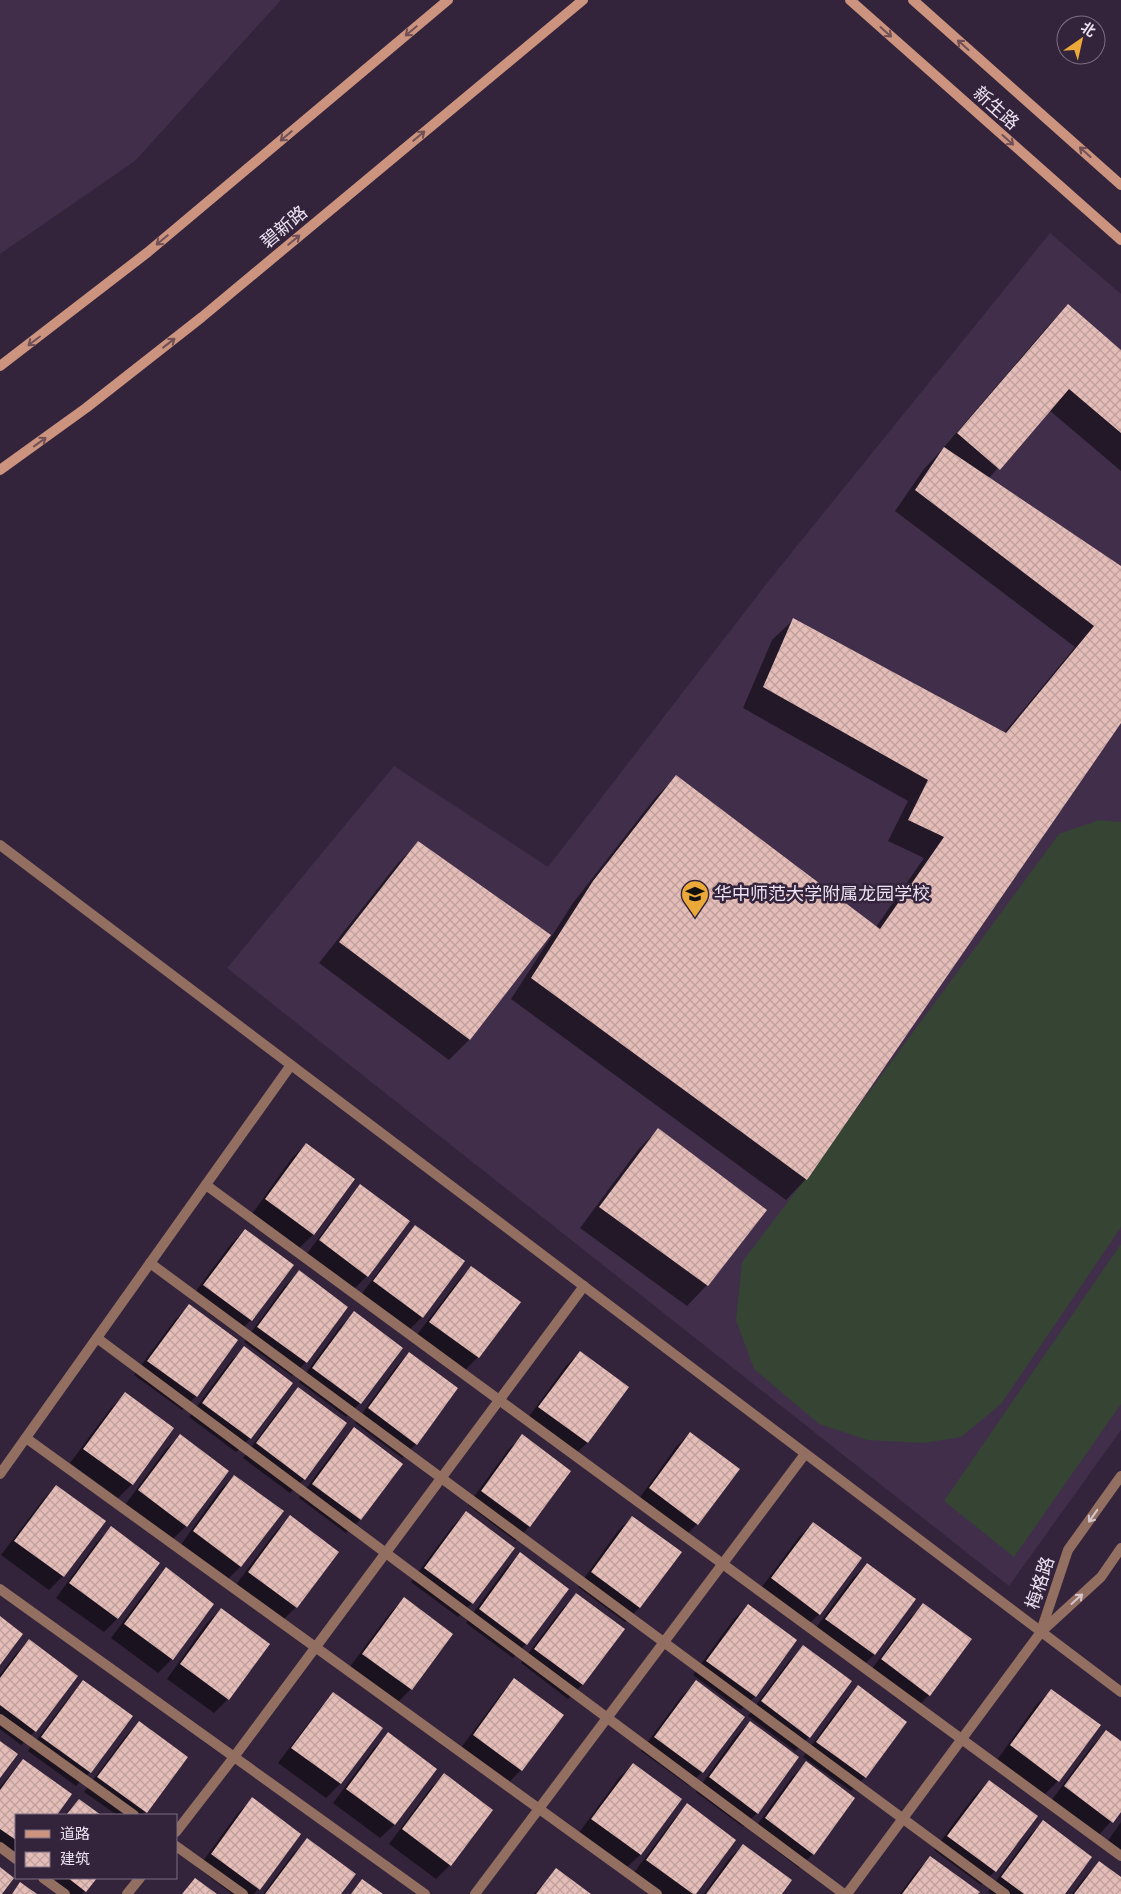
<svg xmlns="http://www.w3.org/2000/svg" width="1121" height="1894" font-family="Jost,'Noto Sans SC',sans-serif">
	<defs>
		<pattern id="building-cross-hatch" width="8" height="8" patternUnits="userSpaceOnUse" patternTransform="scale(1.25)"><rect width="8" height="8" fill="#e5bdb8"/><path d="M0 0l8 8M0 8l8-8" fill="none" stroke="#be9f9c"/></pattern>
	</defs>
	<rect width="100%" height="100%" fill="#33233b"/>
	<g fill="#412e4b">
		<polygon points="0,0 281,0 135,161 0,254"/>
		<polygon points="1050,233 1121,294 1121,1430 1009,1586 227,968 394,766 548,867 771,578"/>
	</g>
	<g fill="#354433">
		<polygon points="1099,820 1121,822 1121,1227 1001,1404 961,1437 924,1443 867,1440 819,1424 754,1369 736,1320 742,1262 799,1187 1059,834"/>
		<polygon points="1121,1244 1121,1404 1014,1557 944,1501"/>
	</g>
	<g fill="#0007">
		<polygon points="1068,306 1121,351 1121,471 1049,410 989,478 1121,568 1121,721 806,1179 786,1200 511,999 573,903 655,798 676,777 876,927 924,858 888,841 908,801 743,708 772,640 793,620 1004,733 1075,647 895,511 924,469 938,454 1048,326"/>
		<polygon points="418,843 469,1040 449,1060 319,963 398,863"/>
		<polygon points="658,1129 707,1285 687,1306 580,1228 638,1150"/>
		<polygon points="306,1144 354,1179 313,1235 299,1248 252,1214 292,1158"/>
		<polygon points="361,1186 367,1276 353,1290 306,1255 347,1200"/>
		<polygon points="416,1227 422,1317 408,1331 360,1296 402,1241"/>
		<polygon points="245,1230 292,1265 251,1320 237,1334 190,1299 231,1244"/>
		<polygon points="471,1267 519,1302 478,1357 464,1371 416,1336 458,1281"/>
		<polygon points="299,1272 347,1307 306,1362 292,1376 244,1342 285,1286"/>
		<polygon points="189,1306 236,1341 196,1396 182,1410 134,1375 175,1320"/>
		<polygon points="354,1313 360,1403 346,1417 299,1382 340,1327"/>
		<polygon points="244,1348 250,1438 236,1452 189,1417 230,1362"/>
		<polygon points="580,1352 627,1387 587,1443 573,1456 525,1422 566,1366"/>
		<polygon points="409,1353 416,1444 402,1458 355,1423 396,1367"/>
		<polygon points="298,1388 304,1479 290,1493 243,1458 285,1402"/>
		<polygon points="125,1394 172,1429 132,1484 118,1498 70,1463 111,1408"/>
		<polygon points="354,1429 401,1464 360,1520 346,1533 299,1498 340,1443"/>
		<polygon points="690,1433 697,1524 683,1538 636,1503 676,1447"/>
		<polygon points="180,1436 186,1526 172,1540 125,1505 166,1449"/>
		<polygon points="522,1436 569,1471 529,1527 515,1541 468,1505 508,1450"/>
		<polygon points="234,1476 241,1566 227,1580 180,1546 220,1490"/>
		<polygon points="56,1486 104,1521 63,1576 49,1590 1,1555 43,1500"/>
		<polygon points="466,1513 472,1603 458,1617 411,1582 452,1527"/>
		<polygon points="290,1517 296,1607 282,1621 235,1586 276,1531"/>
		<polygon points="632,1517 680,1552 639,1608 625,1622 578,1587 618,1531"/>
		<polygon points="813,1523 819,1614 805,1628 758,1592 799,1537"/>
		<polygon points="111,1528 118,1618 104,1632 56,1598 97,1542"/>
		<polygon points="520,1554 526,1644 513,1658 466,1623 506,1568"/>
		<polygon points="867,1564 915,1599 874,1655 860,1668 812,1633 853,1578"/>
		<polygon points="166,1569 172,1659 158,1673 111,1638 152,1583"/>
		<polygon points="576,1595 624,1629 582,1685 568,1699 521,1663 562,1609"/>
		<polygon points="404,1599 451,1634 411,1689 397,1703 349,1668 390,1613"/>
		<polygon points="923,1605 929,1695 915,1709 868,1674 909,1619"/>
		<polygon points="748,1606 755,1696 741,1710 693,1675 734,1619"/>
		<polygon points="221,1609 268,1644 228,1699 214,1713 167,1679 207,1623"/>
		<polygon points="29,1641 76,1676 35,1731 21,1745 0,1729 0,1675 15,1655"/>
		<polygon points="803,1647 809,1737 795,1751 748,1716 789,1661"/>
		<polygon points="514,1680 521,1770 507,1784 460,1749 501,1694"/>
		<polygon points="84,1682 90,1772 76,1786 28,1751 70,1696"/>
		<polygon points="696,1682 702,1772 689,1786 641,1751 682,1696"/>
		<polygon points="858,1687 906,1722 865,1777 851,1791 803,1757 844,1701"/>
		<polygon points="1051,1691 1058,1781 1044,1795 997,1760 1037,1704"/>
		<polygon points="333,1694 381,1728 340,1784 326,1798 278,1763 320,1708"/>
		<polygon points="139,1722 186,1757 143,1815 117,1815 84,1792 126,1736"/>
		<polygon points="750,1722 798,1758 757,1813 743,1827 696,1792 736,1736"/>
		<polygon points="1106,1732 1121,1743 1121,1810 1098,1836 1051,1801 1092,1746"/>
		<polygon points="388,1734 435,1769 394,1825 380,1838 333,1803 374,1748"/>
		<polygon points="23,1760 70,1795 55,1815 16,1815 16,1864 0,1853 0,1787"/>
		<polygon points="806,1763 813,1854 799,1868 752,1832 792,1777"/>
		<polygon points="633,1764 680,1799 640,1855 626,1868 578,1834 619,1778"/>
		<polygon points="444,1775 491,1810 450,1865 436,1879 389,1844 430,1789"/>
		<polygon points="989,1781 995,1871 981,1885 934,1850 975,1795"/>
		<polygon points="252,1799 300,1834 254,1894 232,1894 198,1868 238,1813"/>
		<polygon points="79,1800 99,1815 64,1815"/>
		<polygon points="687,1805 695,1894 660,1894 633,1874 674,1819"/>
		<polygon points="1043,1822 1063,1894 992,1894 988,1892 1029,1836"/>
		<polygon points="1121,1822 1121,1852 1107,1842"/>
		<polygon points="307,1840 340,1894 263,1894 293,1854"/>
		<polygon points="743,1845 781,1894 704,1894 729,1859"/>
		<polygon points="930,1858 977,1894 900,1894 916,1872"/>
		<polygon points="1099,1863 1121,1879 1121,1894 1072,1894 1085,1877"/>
		<polygon points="556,1870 589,1894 534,1894"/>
		<polygon points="35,1878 95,1878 82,1894 57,1894"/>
	</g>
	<g fill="url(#building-cross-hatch)">
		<polygon points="1068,304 1121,350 1121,433 1069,389 1000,470 957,433"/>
		<polygon points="944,447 1121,566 1121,723 807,1180 531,978 593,881 676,775 880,929 944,837 908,820 928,780 763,687 793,618 1006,733 1094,626 915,490"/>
		<polygon points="418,841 551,935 470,1040 339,942"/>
		<polygon points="658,1128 767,1210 708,1286 599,1207"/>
		<polygon points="306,1143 355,1179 314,1235 265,1199"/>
		<polygon points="360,1184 410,1221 368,1277 319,1240"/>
		<polygon points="415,1225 465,1261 423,1318 373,1281"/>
		<polygon points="245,1229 294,1265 252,1321 203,1285"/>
		<polygon points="471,1266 521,1302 479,1358 429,1322"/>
		<polygon points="299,1270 348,1307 307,1363 257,1327"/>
		<polygon points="189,1304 238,1340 197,1397 147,1361"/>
		<polygon points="354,1311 403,1348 361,1404 312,1368"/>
		<polygon points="244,1346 293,1383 251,1439 202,1403"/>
		<polygon points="580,1351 629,1387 588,1443 538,1407"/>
		<polygon points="409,1352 458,1388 417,1445 368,1408"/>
		<polygon points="298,1387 347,1423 305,1480 256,1443"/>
		<polygon points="125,1392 174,1428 133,1485 83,1449"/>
		<polygon points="354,1427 403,1464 361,1520 312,1484"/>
		<polygon points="690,1432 740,1469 698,1525 649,1488"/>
		<polygon points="180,1434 229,1471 187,1527 138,1490"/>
		<polygon points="522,1434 571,1471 530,1527 481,1491"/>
		<polygon points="234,1475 284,1511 241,1567 193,1531"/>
		<polygon points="56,1485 106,1521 64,1577 14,1541"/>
		<polygon points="466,1511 515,1548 473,1604 424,1568"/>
		<polygon points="290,1515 339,1552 297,1608 248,1572"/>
		<polygon points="632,1516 682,1552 640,1608 591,1572"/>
		<polygon points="813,1522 862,1558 820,1615 771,1578"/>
		<polygon points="111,1526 160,1563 118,1619 69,1583"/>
		<polygon points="520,1552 569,1589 527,1645 479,1609"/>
		<polygon points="867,1563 916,1599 875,1655 825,1619"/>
		<polygon points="166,1567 214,1604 173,1660 124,1624"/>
		<polygon points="576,1593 625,1629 583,1685 534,1649"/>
		<polygon points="404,1597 453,1634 412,1690 362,1654"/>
		<polygon points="923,1603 972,1639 930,1696 881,1659"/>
		<polygon points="748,1604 797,1640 756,1697 706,1661"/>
		<polygon points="221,1608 270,1644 229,1700 180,1664"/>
		<polygon points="0,1616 23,1634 0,1665"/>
		<polygon points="29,1639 78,1676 36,1732 0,1705 0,1678"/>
		<polygon points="803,1645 852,1681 810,1738 761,1701"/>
		<polygon points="514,1678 564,1715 522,1771 473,1735"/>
		<polygon points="83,1680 133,1716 91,1773 41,1737"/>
		<polygon points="696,1680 745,1717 703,1773 654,1737"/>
		<polygon points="858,1685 907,1722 866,1778 816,1742"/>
		<polygon points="1051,1689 1101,1725 1059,1782 1010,1745"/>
		<polygon points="333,1692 383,1728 341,1784 291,1748"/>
		<polygon points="139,1721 188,1757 147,1813 97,1777"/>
		<polygon points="750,1721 799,1757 758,1814 709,1777"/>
		<polygon points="1106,1730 1121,1741 1121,1812 1113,1823 1064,1786"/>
		<polygon points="388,1732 437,1769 395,1825 346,1789"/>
		<polygon points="0,1741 18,1754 0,1778"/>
		<polygon points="23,1759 72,1794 57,1815 16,1815 16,1840 0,1829 0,1790"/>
		<polygon points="806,1761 855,1798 814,1855 765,1818"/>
		<polygon points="633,1763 682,1799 641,1855 591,1819"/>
		<polygon points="444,1773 493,1810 451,1866 402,1829"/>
		<polygon points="989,1780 1038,1816 996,1872 947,1836"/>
		<polygon points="252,1797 301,1834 260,1890 211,1854"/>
		<polygon points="79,1799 101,1815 66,1815"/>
		<polygon points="687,1803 736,1840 696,1894 693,1894 646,1860"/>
		<polygon points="1043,1820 1092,1857 1065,1894 1024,1894 1001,1877"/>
		<polygon points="307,1838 356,1874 341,1894 265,1894"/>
		<polygon points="743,1844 792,1880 782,1894 706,1894"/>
		<polygon points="930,1856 980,1892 978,1894 902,1894"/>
		<polygon points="1099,1861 1121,1877 1121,1894 1074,1894"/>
		<polygon points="0,1867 14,1878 2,1894 0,1894"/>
		<polygon points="556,1868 591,1894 536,1894"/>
		<polygon points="68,1878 97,1878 86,1892"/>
		<polygon points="195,1878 217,1894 182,1894"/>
		<polygon points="362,1879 383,1894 351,1894"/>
		<polygon points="20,1882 37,1894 12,1894"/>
	</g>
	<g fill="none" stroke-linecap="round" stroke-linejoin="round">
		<g stroke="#926f61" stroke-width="10">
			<polyline points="206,1185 1121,1856"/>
			<polyline points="150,1263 1005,1894"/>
			<polyline points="97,1338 844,1894"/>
			<polyline points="26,1438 657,1894"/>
			<polyline points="0,1474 291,1065"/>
			<polyline points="0,1719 134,1815"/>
			<polyline points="176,1832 234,1757 584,1286"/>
			<polyline points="176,1846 243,1894"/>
			<polyline points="0,1847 16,1859"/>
			<polyline points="43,1878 65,1894"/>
			<polyline points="127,1894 140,1878"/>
			<polyline points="475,1894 805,1454"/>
		</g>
		<g stroke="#926f61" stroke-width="10">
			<polyline points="0,1589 425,1894"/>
			<polyline points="1041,1631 1068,1550 1121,1476"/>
			<polyline points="847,1894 1041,1632 1101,1577 1121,1548"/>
		</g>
		<polyline stroke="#926f61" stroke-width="10" points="0,845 1121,1692"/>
		<g stroke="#cc947e" stroke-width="10">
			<polyline points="850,0 1121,240"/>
			<polyline points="913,0 1121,185"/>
			<polyline points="0,366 148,252 448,0"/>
			<polyline points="0,470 86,408 202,317 583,0"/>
		</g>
	</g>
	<defs><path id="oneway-shaft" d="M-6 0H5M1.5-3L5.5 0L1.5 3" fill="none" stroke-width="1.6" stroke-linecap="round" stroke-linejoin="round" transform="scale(1.25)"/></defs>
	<g stroke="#705056">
		<use href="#oneway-shaft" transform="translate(411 31) rotate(140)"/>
		<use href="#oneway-shaft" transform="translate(886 32) rotate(42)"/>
		<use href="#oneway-shaft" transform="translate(963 45) rotate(-138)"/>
		<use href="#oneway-shaft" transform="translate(286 136) rotate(140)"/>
		<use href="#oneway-shaft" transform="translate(419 136) rotate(-40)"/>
		<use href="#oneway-shaft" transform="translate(1008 140) rotate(42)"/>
		<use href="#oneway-shaft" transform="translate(1085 152) rotate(-138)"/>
		<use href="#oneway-shaft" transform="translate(162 240) rotate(140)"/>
		<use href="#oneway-shaft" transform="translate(294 240) rotate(-40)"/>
		<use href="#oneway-shaft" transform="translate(34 341) rotate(143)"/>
		<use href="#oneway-shaft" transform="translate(169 343) rotate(-38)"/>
		<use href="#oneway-shaft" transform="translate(40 442) rotate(-36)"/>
	</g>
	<g stroke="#d6c5ce">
		<use href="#oneway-shaft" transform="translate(1093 1516) rotate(125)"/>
		<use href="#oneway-shaft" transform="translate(1077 1599) rotate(-42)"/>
	</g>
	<defs>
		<g id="school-pin" transform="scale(1.4375)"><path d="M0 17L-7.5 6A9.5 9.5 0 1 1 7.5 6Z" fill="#eba93a" stroke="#33233b"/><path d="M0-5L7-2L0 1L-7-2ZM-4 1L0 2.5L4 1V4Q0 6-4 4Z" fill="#111"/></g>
	</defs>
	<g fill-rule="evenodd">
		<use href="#school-pin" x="695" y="894"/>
	</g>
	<g text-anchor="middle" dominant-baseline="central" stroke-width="5" stroke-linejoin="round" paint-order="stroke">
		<g font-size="18" fill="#ece2f2" stroke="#33233b">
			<text transform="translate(996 108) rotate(42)">新生路</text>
			<text transform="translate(284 227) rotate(-40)">碧新路</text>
			<text transform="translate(1040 1583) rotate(-72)">梅格路</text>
		</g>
		<g font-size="18" fill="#ece2f2" stroke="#33233b" text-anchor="start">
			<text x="714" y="894">华中师范大学附属龙园学校</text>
		</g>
	</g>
	<rect x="15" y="1814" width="162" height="65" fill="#33233b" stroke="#7d6f84"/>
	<rect x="25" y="1830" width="25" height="8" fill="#cc947e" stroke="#7d6f84"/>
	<text x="60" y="1839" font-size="15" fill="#ece2f2">道路</text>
	<rect x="25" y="1852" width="25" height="15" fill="url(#building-cross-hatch)" stroke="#7d6f84"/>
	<text x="60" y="1864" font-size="15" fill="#ece2f2">建筑</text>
	<g transform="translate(1081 40) rotate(34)"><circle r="24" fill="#33233b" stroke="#7d6f84"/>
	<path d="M0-4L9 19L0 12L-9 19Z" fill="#eba93a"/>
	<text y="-8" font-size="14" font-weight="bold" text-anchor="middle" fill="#ece2f2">北</text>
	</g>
</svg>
